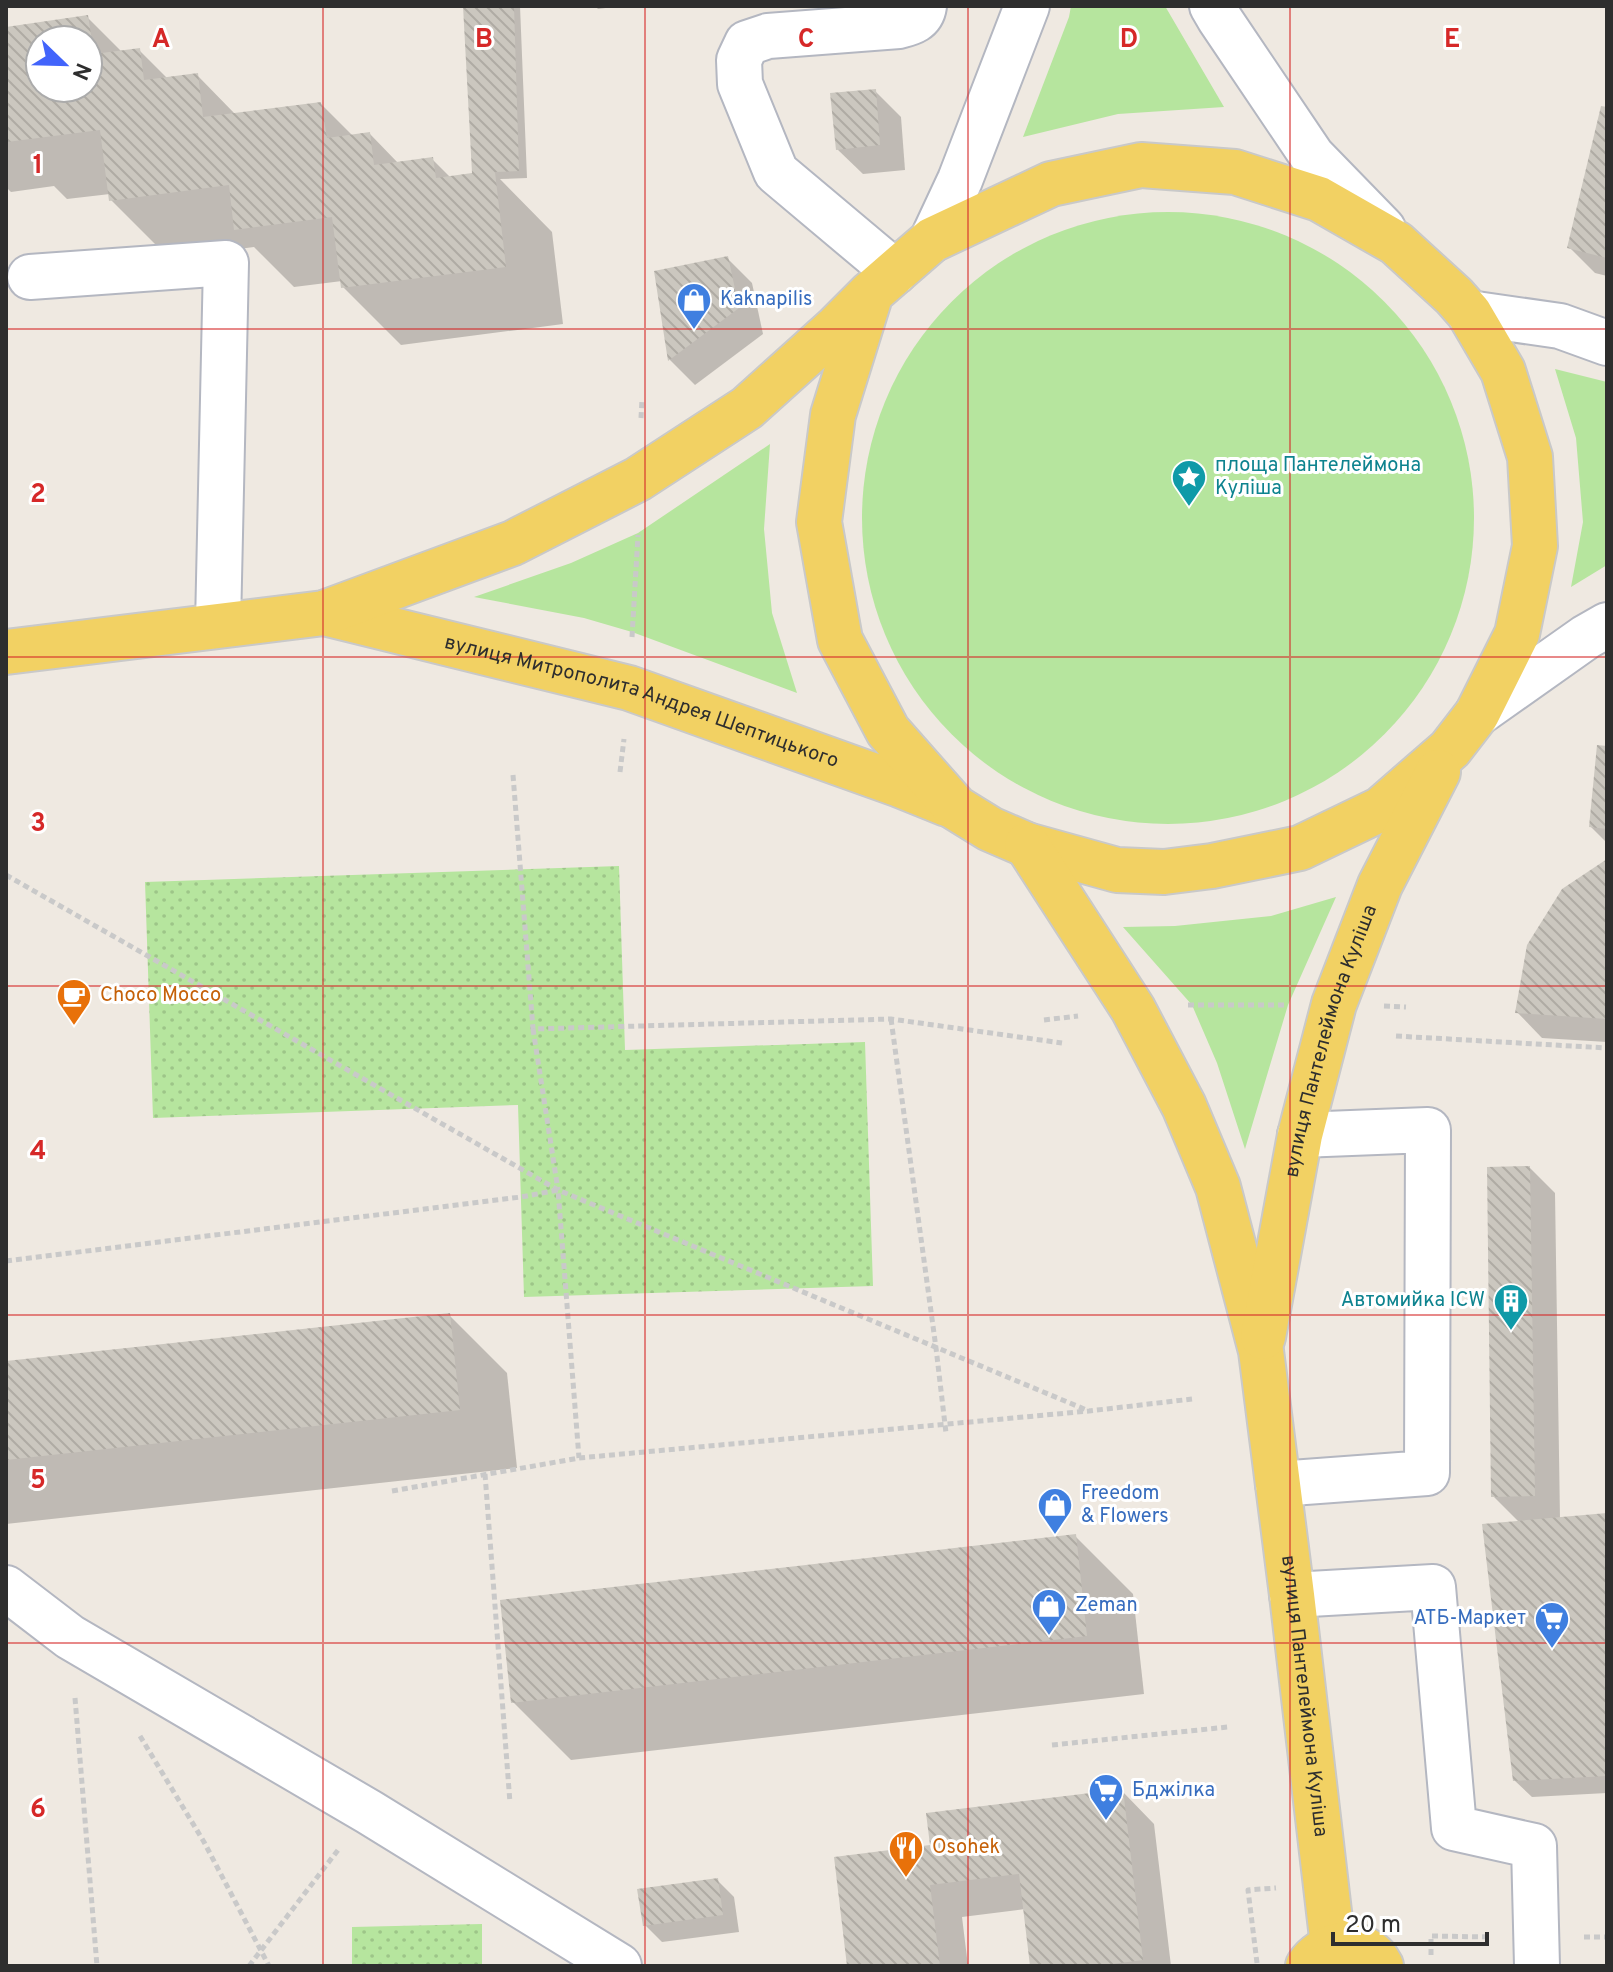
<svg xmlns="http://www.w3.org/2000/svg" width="1613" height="1972" font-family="Overpass,sans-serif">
	<defs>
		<pattern id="park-dots" width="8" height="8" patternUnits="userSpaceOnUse" patternTransform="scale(2)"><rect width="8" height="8" fill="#b6e59e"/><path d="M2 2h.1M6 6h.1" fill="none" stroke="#9dc588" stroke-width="1.8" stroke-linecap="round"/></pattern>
		<pattern id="building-back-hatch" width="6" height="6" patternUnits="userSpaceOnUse" patternTransform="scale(2)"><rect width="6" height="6" fill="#cbc7bf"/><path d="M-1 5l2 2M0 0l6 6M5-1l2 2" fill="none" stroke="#afaba4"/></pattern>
	</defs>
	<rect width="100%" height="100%" fill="#efe9e1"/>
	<g fill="#b6e59e">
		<polygon points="1071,6 1165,6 1224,107 1118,114 1023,137 1069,17"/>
		<circle cx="1168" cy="518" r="306"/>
		<polygon points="1555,369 1607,382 1607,565 1571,587 1583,522 1576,438"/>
		<polygon points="770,444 764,529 772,613 797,693 632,632 584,618 474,597 571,563 638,533"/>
		<polygon points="1336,897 1288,1005 1245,1149 1217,1063 1192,1005 1123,927 1175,926 1271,916"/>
	</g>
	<g fill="url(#park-dots)">
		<polygon points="619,866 625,1050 865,1042 873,1286 524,1297 518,1105 153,1118 145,882"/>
		<polygon points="482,1924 482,1966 352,1966 352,1927"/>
	</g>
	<g fill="#0003" fill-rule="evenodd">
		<path d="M 465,6 L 520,6 L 527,178 L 500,179 L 552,232 L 563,324 L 401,345 L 343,287 L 342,281 L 294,287 L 254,247 L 169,258 L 111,200 L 110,194 L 67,199 L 54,186 L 11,192 L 6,187 L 6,28 L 88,18 L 122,52 L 139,50 L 168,79 L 197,75 L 236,115 L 321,104 L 353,136 L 370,134 L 399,164 L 432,159 L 451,178 L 474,175 ZM 40,40 L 88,40 L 88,88 L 40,88 Z"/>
		<polygon points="595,6 621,6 598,9"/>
		<polygon points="875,91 901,117 905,170 863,174 837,149"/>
		<polygon points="1607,110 1607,276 1595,273 1569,247"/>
		<polygon points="727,258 752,283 763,334 695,385 670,360 656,272"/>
		<polygon points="1607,748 1607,843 1591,827"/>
		<polygon points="1607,861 1607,1042 1542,1038 1517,1012"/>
		<polygon points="1530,1168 1555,1193 1560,1519 1607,1515 1607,1793 1532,1797 1514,1780 1519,1522 1493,1496"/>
		<polygon points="449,1315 507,1373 517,1468 6,1524 6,1363"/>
		<polygon points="1075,1536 1133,1594 1144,1694 571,1760 513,1702"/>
		<polygon points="1122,1791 1154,1824 1171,1966 1032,1966 1025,1909 962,1917 968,1966 849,1966 932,1847"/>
		<polygon points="717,1880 734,1897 739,1932 662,1942 645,1925"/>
	</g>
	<g fill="url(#building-back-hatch)" fill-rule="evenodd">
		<path d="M 463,6 L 514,6 L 519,171 L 495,172 L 506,267 L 341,288 L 332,217 L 234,230 L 229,185 L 109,201 L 100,130 L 7,142 L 6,27 L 88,15 L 94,54 L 140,48 L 144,80 L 198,73 L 203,117 L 321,102 L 327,138 L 370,132 L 374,165 L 433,157 L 436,178 L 472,173 ZM 40,40 L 88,40 L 88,88 L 40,88 Z"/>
		<polygon points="876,89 880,145 836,150 830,93"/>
		<polygon points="1601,106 1607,107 1607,258 1567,248"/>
		<polygon points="728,256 739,308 668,361 654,271"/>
		<polygon points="1597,745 1607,746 1607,829 1589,827"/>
		<polygon points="1607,859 1607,1019 1515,1013 1527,945 1562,889"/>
		<polygon points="1530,1166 1535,1496 1491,1497 1487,1167"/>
		<polygon points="450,1313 460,1410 6,1460 6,1361"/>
		<polygon points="1607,1513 1607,1776 1513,1781 1482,1524"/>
		<polygon points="1076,1534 1087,1636 511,1703 500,1600"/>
		<polygon points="1123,1789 1143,1960 1097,1966 1030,1966 1019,1874 930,1885 940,1966 847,1966 834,1857 930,1845 926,1813"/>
		<polygon points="718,1878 723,1915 643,1926 637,1889"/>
	</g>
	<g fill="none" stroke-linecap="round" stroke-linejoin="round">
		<g stroke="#b4b7c1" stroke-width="48">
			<g id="minor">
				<polyline points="1212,6 1219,18 1312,156 1383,229"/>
				<polyline points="932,240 960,180 1027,6"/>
				<path d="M 895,272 L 776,172 L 740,84 L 739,60 L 747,43 L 768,36 L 899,26 C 911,23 922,20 924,6"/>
				<polyline points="30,277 226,263 218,625"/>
				<polyline points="1469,313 1560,326 1607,343"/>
				<polyline points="1477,714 1586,637 1607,625"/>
				<polyline points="1278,1484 1427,1473 1428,1130 1300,1135"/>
				<polyline points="6,1588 70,1637 369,1812 619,1966"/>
				<polyline points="1292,1595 1433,1587 1454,1828 1534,1846 1537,1966"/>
			</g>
		</g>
		<g stroke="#c9c9c9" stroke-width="48">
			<g id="major">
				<path id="s1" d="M 324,613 L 629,688 L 900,785 L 947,804"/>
				<polyline points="6,652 324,613 513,543 638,479 747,408 837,327 871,293 932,240 1051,184 1141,165 1235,172 1319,199 1396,243 1454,296 1469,313 1503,371 1530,457 1535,546 1517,634 1477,714 1450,749 1381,809 1300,848 1212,866 1164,872 1117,870 1027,845 990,829 956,808 888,731 840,640 819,522 833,415 871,293"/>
				<path id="s2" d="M 1027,845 L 1133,1009 L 1184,1106 L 1218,1187 L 1261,1351 L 1292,1595 L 1333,1946"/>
				<path id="s3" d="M 1263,1337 L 1300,1135 L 1334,1004 L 1380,885 L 1438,772"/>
				<path d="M 1308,1966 C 1322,1945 1352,1937 1373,1955 C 1377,1958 1378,1962 1381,1966"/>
			</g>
		</g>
		<g stroke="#c9c9c9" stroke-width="5" stroke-dasharray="6 4" stroke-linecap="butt">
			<polyline points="641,418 642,399"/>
			<polyline points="632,637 638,535"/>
			<polyline points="620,772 624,739"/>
			<polyline points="513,775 533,1029 891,1019 1062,1043"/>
			<polyline points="6,875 558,1190 1089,1411"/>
			<polyline points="1188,1005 1286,1005"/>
			<polyline points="1384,1006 1406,1007"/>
			<polyline points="891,1019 936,1348 946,1433"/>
			<polyline points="1044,1020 1078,1016"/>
			<polyline points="533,1029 558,1190"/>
			<polyline points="1396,1036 1607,1048"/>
			<polyline points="6,1261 521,1197 558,1190 579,1458"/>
			<polyline points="485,1474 510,1803"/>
			<polyline points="392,1491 579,1458 1089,1411 1192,1399"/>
			<polyline points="75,1698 97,1966"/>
			<polyline points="140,1736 204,1842 269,1966"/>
			<polyline points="1052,1745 1228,1727"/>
			<polyline points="1584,1937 1607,1937"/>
			<polyline points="1431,1955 1431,1936 1490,1937"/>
			<polyline points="1257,1963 1248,1890 1276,1888"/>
			<polyline points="249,1966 338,1850"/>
		</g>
		<use href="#minor" stroke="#fff" stroke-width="44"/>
		<use href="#major" stroke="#f2d163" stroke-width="44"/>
	</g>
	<path fill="none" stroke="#d62828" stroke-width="2" stroke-opacity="0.55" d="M 323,6 L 323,1966M 645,6 L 645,1966M 968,6 L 968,1966M 1290,6 L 1290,1966M 6,329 L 1607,329M 6,657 L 1607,657M 6,986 L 1607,986M 6,1315 L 1607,1315M 6,1643 L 1607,1643"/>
	<defs>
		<g id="shop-pin" transform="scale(1.8)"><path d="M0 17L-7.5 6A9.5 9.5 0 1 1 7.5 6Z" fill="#3f7fe0" stroke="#fff"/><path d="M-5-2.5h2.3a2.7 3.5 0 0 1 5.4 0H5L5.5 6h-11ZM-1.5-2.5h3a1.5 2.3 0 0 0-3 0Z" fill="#fff"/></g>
		<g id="sight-pin" transform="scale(1.8)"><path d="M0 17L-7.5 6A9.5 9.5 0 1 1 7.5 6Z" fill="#0f9aa8" stroke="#fff"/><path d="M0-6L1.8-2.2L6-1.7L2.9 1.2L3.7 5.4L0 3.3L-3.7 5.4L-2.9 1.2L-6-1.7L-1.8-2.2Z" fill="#fff"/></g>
		<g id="cafe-pin" transform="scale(1.8)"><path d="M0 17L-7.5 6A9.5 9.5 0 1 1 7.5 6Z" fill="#e8710a" stroke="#fff"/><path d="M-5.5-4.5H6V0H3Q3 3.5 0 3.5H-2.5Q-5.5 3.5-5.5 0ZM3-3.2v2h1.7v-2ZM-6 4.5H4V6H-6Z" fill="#fff"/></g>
		<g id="building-pin" transform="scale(1.8)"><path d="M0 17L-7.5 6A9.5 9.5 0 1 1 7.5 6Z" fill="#0f9aa8" stroke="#fff"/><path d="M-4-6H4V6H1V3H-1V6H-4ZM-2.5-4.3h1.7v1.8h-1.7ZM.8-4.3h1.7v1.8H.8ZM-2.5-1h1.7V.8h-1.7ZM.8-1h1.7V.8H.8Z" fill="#fff"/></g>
		<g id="supermarket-pin" transform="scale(1.8)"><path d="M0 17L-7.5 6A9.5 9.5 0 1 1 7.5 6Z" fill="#3f7fe0" stroke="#fff"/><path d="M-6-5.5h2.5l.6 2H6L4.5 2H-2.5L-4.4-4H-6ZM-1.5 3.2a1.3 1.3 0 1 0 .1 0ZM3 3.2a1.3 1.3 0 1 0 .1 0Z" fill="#fff"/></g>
		<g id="restaurant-pin" transform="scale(1.8)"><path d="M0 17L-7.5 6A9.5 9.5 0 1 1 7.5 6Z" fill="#e8710a" stroke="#fff"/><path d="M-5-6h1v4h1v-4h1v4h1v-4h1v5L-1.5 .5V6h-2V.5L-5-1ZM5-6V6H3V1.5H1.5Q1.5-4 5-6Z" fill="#fff"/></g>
	</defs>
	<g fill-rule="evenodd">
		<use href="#shop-pin" x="694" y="300"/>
		<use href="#sight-pin" x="1189" y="477"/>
		<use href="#cafe-pin" x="74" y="996"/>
		<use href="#building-pin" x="1511" y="1301"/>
		<use href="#shop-pin" x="1055" y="1505"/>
		<use href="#shop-pin" x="1049" y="1606"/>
		<use href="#supermarket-pin" x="1552" y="1619"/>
		<use href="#supermarket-pin" x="1106" y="1791"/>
		<use href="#restaurant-pin" x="906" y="1848"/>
	</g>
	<g text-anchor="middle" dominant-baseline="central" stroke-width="6" stroke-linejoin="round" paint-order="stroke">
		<g font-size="20" fill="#366cbe" stroke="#fff" text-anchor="start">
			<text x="720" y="300">Kaknapilis</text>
			<text x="1081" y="1494">Freedom<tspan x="1081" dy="23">&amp; Flowers</tspan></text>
			<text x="1075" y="1606">Zeman</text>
			<text x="1526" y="1619" text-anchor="end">АТБ-Маркет</text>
			<text x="1132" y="1791">Бджілка</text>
		</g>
		<g font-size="20" fill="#0d838f" stroke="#fff" text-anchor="start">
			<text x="1215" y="466">площа Пантелеймона<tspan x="1215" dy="23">Куліша</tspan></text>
			<text x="1485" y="1301" text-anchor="end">Автомийка ICW</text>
		</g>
		<g font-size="20" fill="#2e2e2e" stroke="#fff">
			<text stroke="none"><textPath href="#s1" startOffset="330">вулиця Митрополита Андрея Шептицького</textPath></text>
			<text stroke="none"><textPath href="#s3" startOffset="304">вулиця Пантелеймона Куліша</textPath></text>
			<text stroke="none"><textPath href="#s2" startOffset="910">вулиця Пантелеймона Куліша</textPath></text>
		</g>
		<g font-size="20" fill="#c56008" stroke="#fff" text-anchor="start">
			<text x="100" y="996">Choco Mocco</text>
			<text x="932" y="1848">Оsоhek</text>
		</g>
	</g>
	<g font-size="26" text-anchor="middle" font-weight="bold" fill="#d62828" stroke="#fff" stroke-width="6" stroke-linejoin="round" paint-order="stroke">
		<text x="161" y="47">A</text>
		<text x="484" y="47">B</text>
		<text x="806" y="47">C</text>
		<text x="1129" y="47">D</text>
		<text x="1452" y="47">E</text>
		<text x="38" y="173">1</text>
		<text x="38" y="502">2</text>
		<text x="38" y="831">3</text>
		<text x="38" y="1159">4</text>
		<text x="38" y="1488">5</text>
		<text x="38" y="1817">6</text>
	</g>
	<rect width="1613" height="1972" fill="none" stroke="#2e2e2e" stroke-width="16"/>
	<g transform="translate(64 64) rotate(113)"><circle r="38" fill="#ffffff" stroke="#ababab" stroke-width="2"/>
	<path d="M0-6L14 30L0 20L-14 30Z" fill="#4264fb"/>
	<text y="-12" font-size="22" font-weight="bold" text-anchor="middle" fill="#2e2e2e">N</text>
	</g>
	<path d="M1333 1932v12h154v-12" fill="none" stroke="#2e2e2e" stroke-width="4"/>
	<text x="1345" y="1932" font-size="24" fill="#2e2e2e" stroke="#ffffff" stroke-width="6" paint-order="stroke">20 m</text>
</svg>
